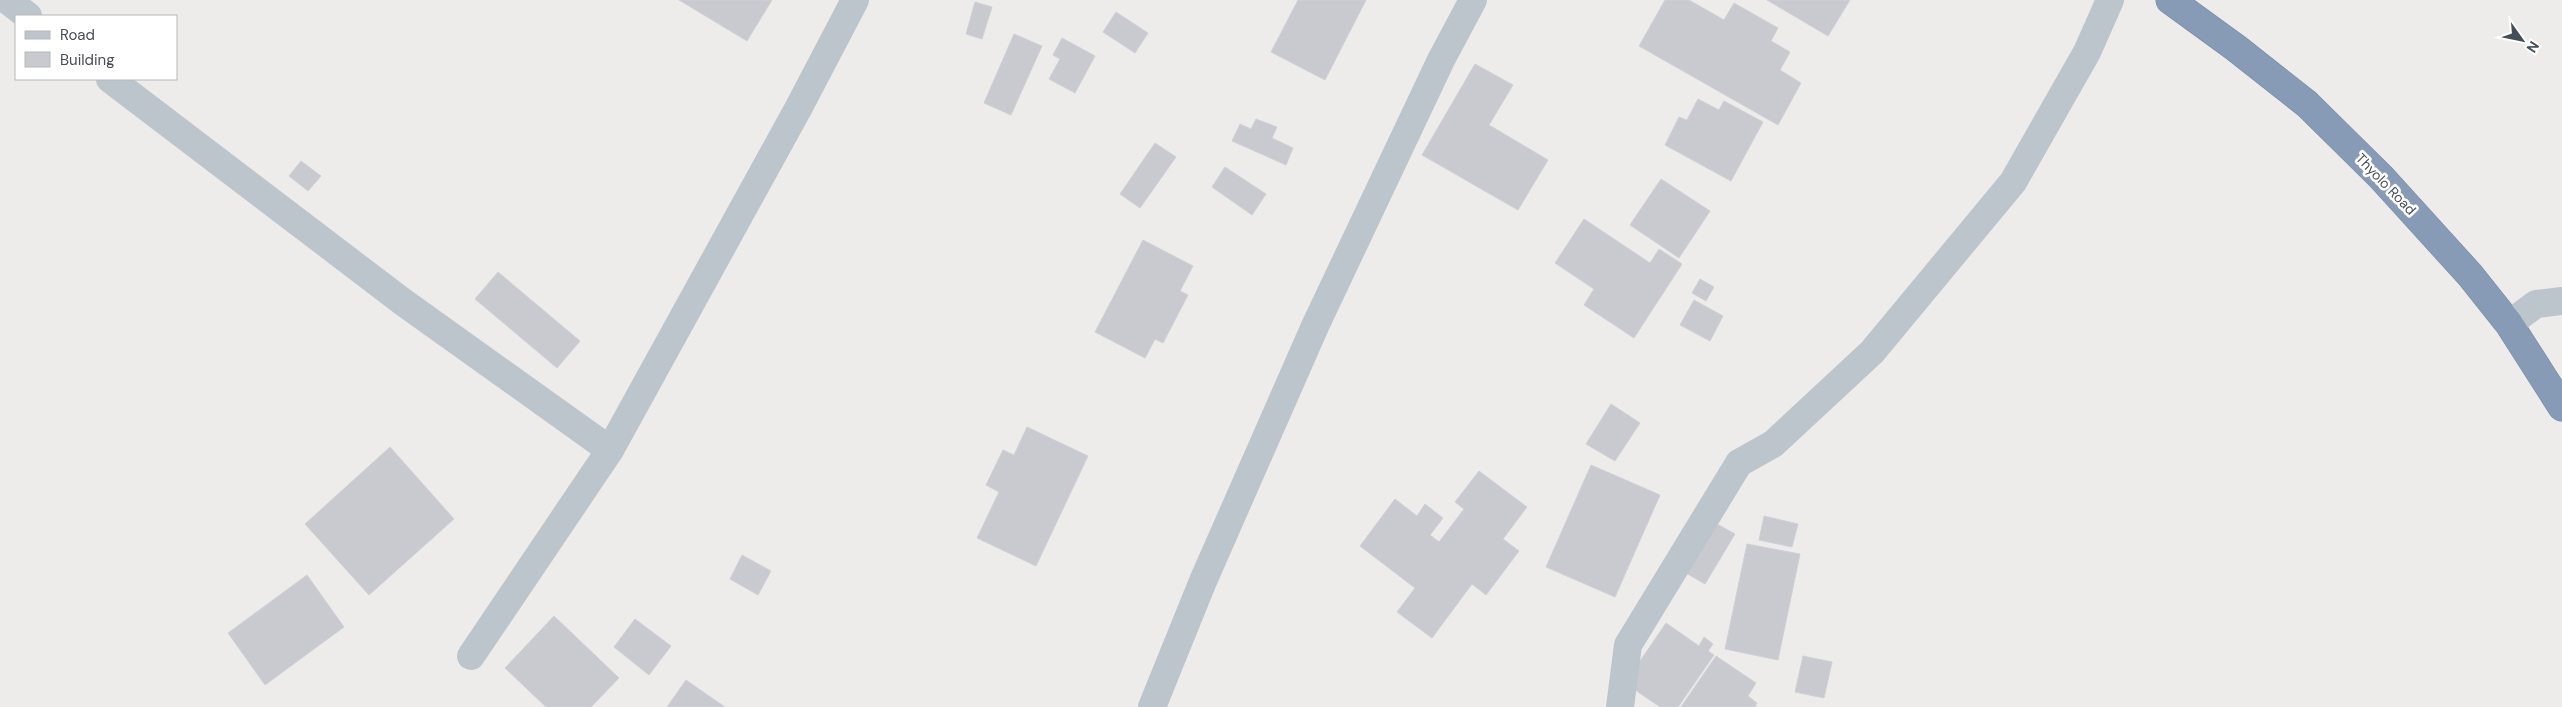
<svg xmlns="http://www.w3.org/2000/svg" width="2562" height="707" font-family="'DM Sans',sans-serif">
	<rect width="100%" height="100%" fill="#eeebeb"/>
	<g fill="#c8cad0" stroke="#cfd1d6">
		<polygon points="679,0 772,0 747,41"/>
		<polygon points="1298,0 1366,0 1325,80 1271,52"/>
		<polygon points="1665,0 1689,0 1724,20 1734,3 1778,28 1771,41 1790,52 1780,70 1801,83 1778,125 1639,46"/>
		<polygon points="1767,0 1850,0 1828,36"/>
		<polygon points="975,2 992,7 982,39 966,34"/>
		<polygon points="1116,12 1148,33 1135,53 1103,32"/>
		<polygon points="1014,34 1042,46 1011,115 984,103"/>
		<polygon points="1062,38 1095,56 1075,93 1049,79 1060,59 1053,55"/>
		<polygon points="1475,64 1513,85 1489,125 1548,160 1518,210 1422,155"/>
		<polygon points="1698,99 1719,110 1724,101 1763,122 1731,181 1665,145 1679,117 1687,120"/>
		<polygon points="1256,119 1277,127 1272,138 1293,148 1286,165 1232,141 1240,124 1251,129"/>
		<polygon points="1155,143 1176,157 1140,208 1120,194"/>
		<polygon points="301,161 321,176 308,191 289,176"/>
		<polygon points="1225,167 1266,194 1252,215 1212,187"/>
		<polygon points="1661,179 1710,211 1679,258 1630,225"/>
		<polygon points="1584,219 1650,263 1659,249 1682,264 1634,338 1584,305 1594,289 1555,263"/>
		<polygon points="1143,240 1193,266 1180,291 1188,295 1163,343 1155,339 1145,358 1095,332"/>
		<polygon points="498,272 580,341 557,368 475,299"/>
		<polygon points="1700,279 1714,287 1706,301 1692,293"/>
		<polygon points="1694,300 1723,316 1710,341 1680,325"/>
		<polygon points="1611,404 1640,423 1615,461 1586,444"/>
		<polygon points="1027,427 1088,456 1036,566 977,538 999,492 986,485 1003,450 1014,455"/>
		<polygon points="390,447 454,519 369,595 305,524"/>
		<polygon points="1591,465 1660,495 1615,597 1546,567"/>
		<polygon points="1479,471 1527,507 1503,539 1519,551 1486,595 1472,584 1432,638 1397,612 1415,588 1360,546 1395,499 1417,516 1425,504 1443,518 1430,535 1439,542 1464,509 1455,502"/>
		<polygon points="1764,516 1798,524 1792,547 1759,540"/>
		<polygon points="1708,519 1735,534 1705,584 1679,569"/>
		<polygon points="1747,544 1800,554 1778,660 1725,649"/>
		<polygon points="742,555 771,571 758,595 730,579"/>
		<polygon points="307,575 344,627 265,685 228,633"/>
		<polygon points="554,616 619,678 591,707 546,707 505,668"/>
		<polygon points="635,619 671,646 649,675 614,647"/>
		<polygon points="1666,623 1699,646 1704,637 1713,644 1708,651 1714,655 1678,707 1660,707 1625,683"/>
		<polygon points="1716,656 1756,683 1748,696 1757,703 1755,707 1681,707"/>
		<polygon points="1803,656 1832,662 1824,698 1795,692"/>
		<polygon points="686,680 725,707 667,707"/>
	</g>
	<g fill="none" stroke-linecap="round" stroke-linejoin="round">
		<g stroke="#7286a2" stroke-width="29">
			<polyline id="highway" points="2170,0 2236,48 2307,104 2381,177 2470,275 2509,324 2562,407"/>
		</g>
		<g stroke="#bdc5cc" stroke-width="28">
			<polyline points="7,0 28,16"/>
			<polyline points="110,79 403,302 610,450"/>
			<polyline points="2509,324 2536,304 2562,301"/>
			<polyline points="471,656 610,450 799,107 855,0"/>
			<polyline points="1152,707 1203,581 1316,324 1441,60 1473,0"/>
			<polyline points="1620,707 1628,645 1739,463 1773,444 1872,352 2013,182 2087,52 2110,0"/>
		</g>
		<use href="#highway" stroke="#879bb6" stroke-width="28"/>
	</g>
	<g text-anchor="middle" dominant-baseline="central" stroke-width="5" stroke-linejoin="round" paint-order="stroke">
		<g font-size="14" fill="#454d56" stroke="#fff">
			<text transform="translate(2386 184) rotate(46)">Thyolo Road</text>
		</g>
	</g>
	<rect x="15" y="15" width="162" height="65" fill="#ffffff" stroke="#b5b8bb"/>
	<rect x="25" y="31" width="25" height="8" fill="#bdc5cc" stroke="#b5b8bb"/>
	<text x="60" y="40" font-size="15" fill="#454d56">Road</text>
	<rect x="25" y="52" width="25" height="15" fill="#c8cad0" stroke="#b5b8bb"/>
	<text x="60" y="65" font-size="15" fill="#454d56">Building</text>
	<g transform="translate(2522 40) rotate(123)" stroke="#ffffff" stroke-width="4" paint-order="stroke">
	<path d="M0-4L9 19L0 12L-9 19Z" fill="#454d56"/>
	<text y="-8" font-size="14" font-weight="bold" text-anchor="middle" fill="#454d56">N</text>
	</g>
</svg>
